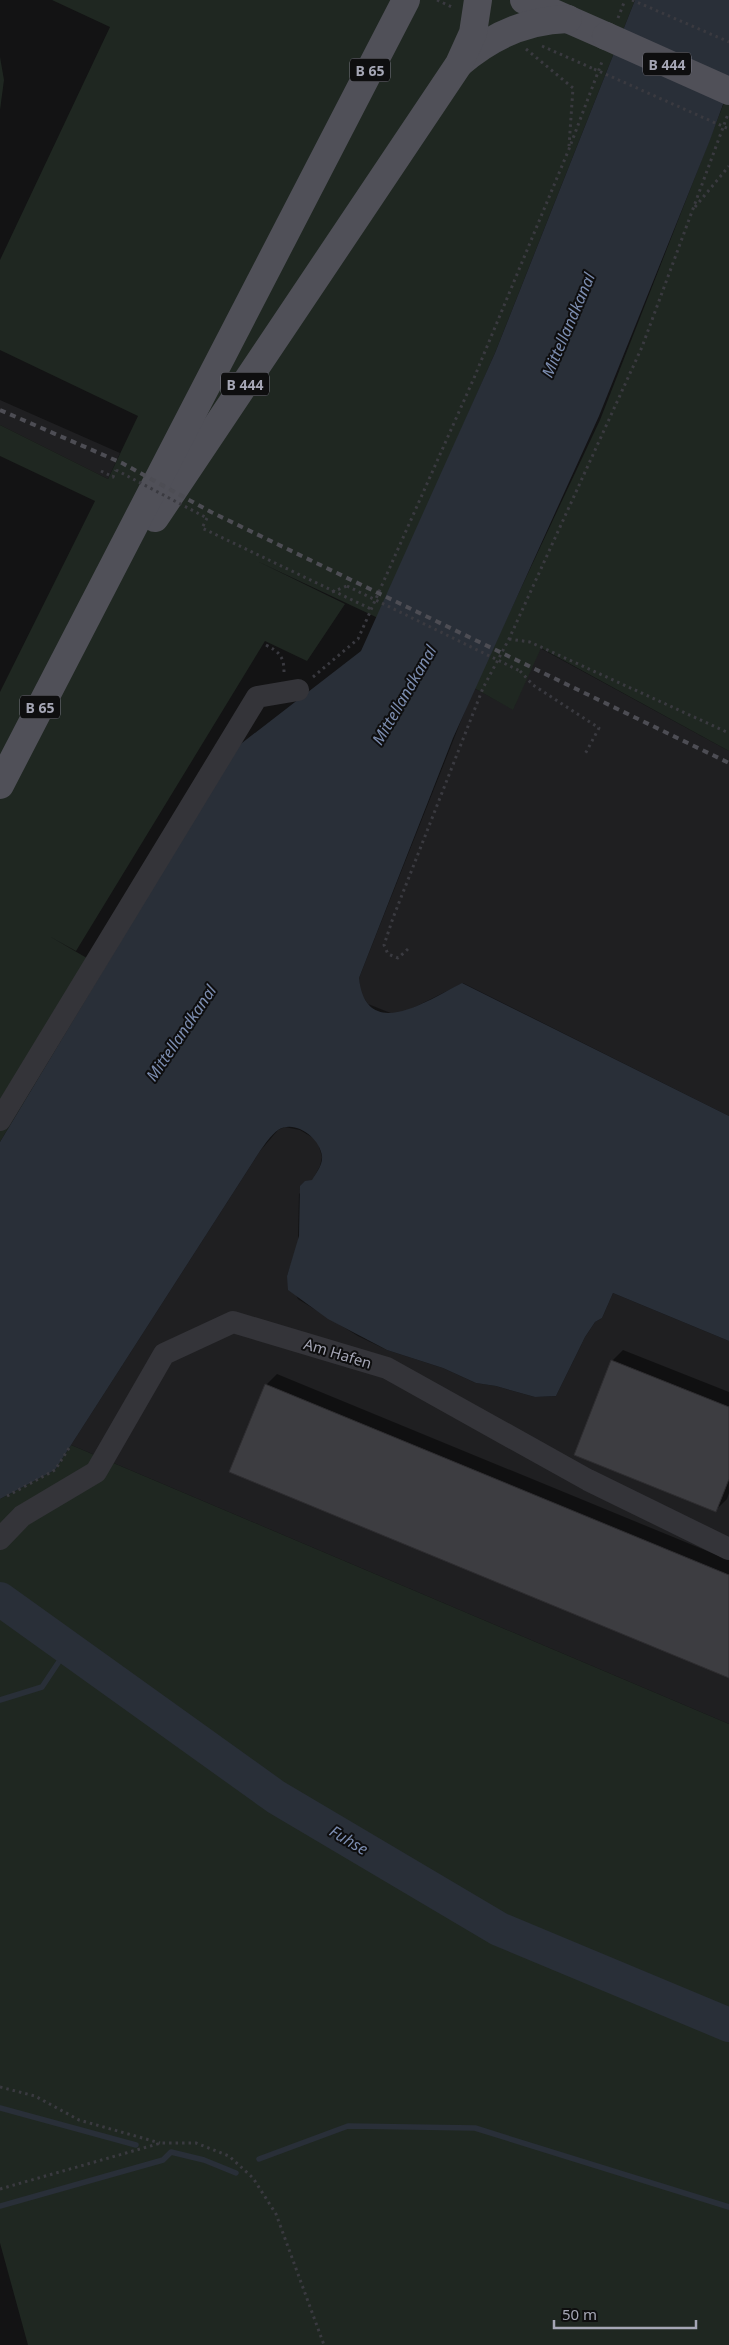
<svg xmlns="http://www.w3.org/2000/svg" width="729" height="2345" font-family="'Noto Sans',sans-serif">
	<rect width="100%" height="100%" fill="#131314"/>
	<g fill="#1f1f21">
		<polygon points="0,400 120,453 108,479 0,425"/>
		<polygon points="540,648 729,751 729,1116 463,983 405,1012 393,1014 368,1004 360,992 359,978 474,688 513,709"/>
		<polygon points="285,1127 300,1130 315,1139 318,1143 322,1157 320,1166 312,1181 299,1194 298,1243 287,1276 298,1299 358,1336 387,1350 443,1368 476,1383 496,1386 535,1397 556,1396 585,1337 595,1322 602,1318 613,1293 729,1341 729,1724 71,1445 260,1151 278,1130"/>
	</g>
	<g fill="#1f2721">
		<polygon points="52,0 635,0 495,353 378,618 257,561 345,604 307,661 265,641 76,951 49,936 104,968 0,1142 0,692 95,501 0,456 0,425 108,479 138,416 0,350 0,260 110,27"/>
		<polygon points="0,57 4,80 0,110"/>
		<polygon points="729,90 729,751 541,648 513,710 474,688 600,420"/>
		<polygon points="71,1445 729,1724 729,2345 28,2345 0,2243 0,1499 55,1470"/>
	</g>
	<path fill="#292f38" d="M 635,0 L 729,0 L 729,88 L 710,140 L 599,416 L 453,738 L 359,978 C 366,1044 430,999 462,983 L 729,1116 L 729,1341 L 613,1293 L 602,1318 L 595,1322 L 585,1337 L 556,1396 L 535,1397 L 496,1386 L 476,1383 L 443,1368 L 387,1350 L 328,1319 L 288,1290 L 287,1276 L 299,1236 L 300,1186 L 305,1181 L 312,1180 C 316,1173 323,1165 322,1156 C 320,1138 295,1119 278,1130 C 271,1135 265,1144 260,1151 L 55,1470 L 0,1499 L 0,1142 L 238,746 L 361,651 L 495,353 Z"/>
	<g fill="#0007">
		<polygon points="623,1350 729,1392 729,1493 727,1499 716,1510 612,1361"/>
		<polygon points="277,1374 729,1560 729,1677 266,1385"/>
	</g>
	<g fill="none" stroke-linecap="round" stroke-linejoin="round">
		<g stroke="#292f38" stroke-width="5.5">
			<polyline points="0,1700 42,1687 68,1648"/>
			<polyline points="0,2108 136,2145"/>
			<polyline points="259,2159 348,2126 475,2128 729,2207"/>
			<polyline points="0,2206 163,2160 171,2152 204,2160 236,2173"/>
		</g>
		<polyline stroke="#292f38" stroke-width="34" points="0,1599 276,1797 499,1929 729,2025"/>
	</g>
	<g fill="#3d3d41" stroke="#2e2d30">
		<polygon points="611,1360 729,1407 729,1479 716,1512 574,1455"/>
		<polygon points="265,1384 729,1575 729,1678 229,1472"/>
	</g>
	<g fill="none" stroke-linecap="round" stroke-linejoin="round">
		<g stroke="#3a3a40" stroke-width="3" stroke-dasharray="2.5 4" stroke-linecap="butt">
			<polyline points="437,0 454,8"/>
			<polyline points="632,0 729,42"/>
			<polyline points="618,18 625,0"/>
			<polyline points="542,46 594,69"/>
			<polyline points="526,49 573,88 569,146"/>
			<polyline points="695,207 729,166"/>
			<polyline points="101,471 113,477 116,470"/>
			<polyline points="207,518 202,528 371,609"/>
			<polyline points="332,592 347,586"/>
			<polyline points="509,639 530,642 729,733"/>
			<path d="M 266,645 C 279,652 284,656 284,672"/>
			<polyline points="520,671 533,685 599,728 584,756"/>
			<polyline points="313,677 358,639 474,378 569,149 603,59"/>
			<polyline points="408,949 398,958 388,954 384,945 393,918 483,688 509,639 642,347 728,114"/>
			<polyline points="7,1496 55,1470 71,1445"/>
			<polyline points="0,2087 35,2096 79,2120 160,2143"/>
			<polyline points="0,2189 161,2143 196,2143 229,2156 253,2178 276,2214 324,2345"/>
		</g>
		<g stroke="#343439" stroke-width="22">
			<polyline points="0,1120 257,697 298,690"/>
			<polyline points="0,1539 22,1516 96,1472 164,1354 233,1322 387,1368 588,1480 729,1549"/>
		</g>
		<g stroke="#505058" stroke-width="28">
			<polyline points="524,0 606,36"/>
			<path d="M 460,63 C 491,36 527,20 568,19"/>
			<polyline points="155,518 459,64 473,33 478,0"/>
			<polyline points="0,785 406,0"/>
		</g>
		<polyline stroke="#4d4d54" stroke-width="4" stroke-dasharray="6 5" stroke-linecap="butt" points="0,410 122,463 211,512 729,763"/>
		<g stroke="#3a3a40" stroke-width="3" stroke-dasharray="2.5 4" stroke-linecap="butt">
			<polyline points="594,69 729,129"/>
			<polyline points="116,470 207,518"/>
			<polyline points="347,586 520,671"/>
		</g>
		<polyline stroke="#505058" stroke-width="28" points="606,36 729,91"/>
	</g>
	<g text-anchor="middle" dominant-baseline="central" stroke-width="4" stroke-linejoin="round" paint-order="stroke">
		<g fill="#0e0e0f" stroke="#787883" stroke-width="1">
			<rect x="643" y="52.5" width="48" height="23" rx="4"/>
			<rect x="350" y="58.5" width="40" height="23" rx="4"/>
			<rect x="221" y="372.5" width="48" height="23" rx="4"/>
			<rect x="20" y="695.5" width="40" height="23" rx="4"/>
		</g>
		<g font-size="14" font-weight="bold" fill="#a5a6b5">
			<text x="667" y="64">B 444</text>
			<text x="370" y="70">B 65</text>
			<text x="245" y="384">B 444</text>
			<text x="40" y="707">B 65</text>
		</g>
		<g font-size="15" fill="#a5a6b5" stroke="#0e0e0f">
			<text transform="translate(338 1353) rotate(17)">Am Hafen</text>
		</g>
		<g font-size="16" font-style="italic" fill="#7c8db0" stroke="#0e0e0f">
			<text transform="translate(568 325) rotate(-67)">Mittellandkanal</text>
			<text transform="translate(404 695) rotate(-60)">Mittellandkanal</text>
			<text transform="translate(181 1033) rotate(-56)">Mittellandkanal</text>
			<text transform="translate(349 1840) rotate(31)">Fuhse</text>
		</g>
	</g>
	<path d="M554 2320v8h142v-8" fill="none" stroke="#a5a6b5" stroke-width="2.5"/>
	<text x="562" y="2320" font-size="15" fill="#a5a6b5" stroke="#0e0e0f" stroke-width="4" paint-order="stroke">50 m</text>
</svg>
